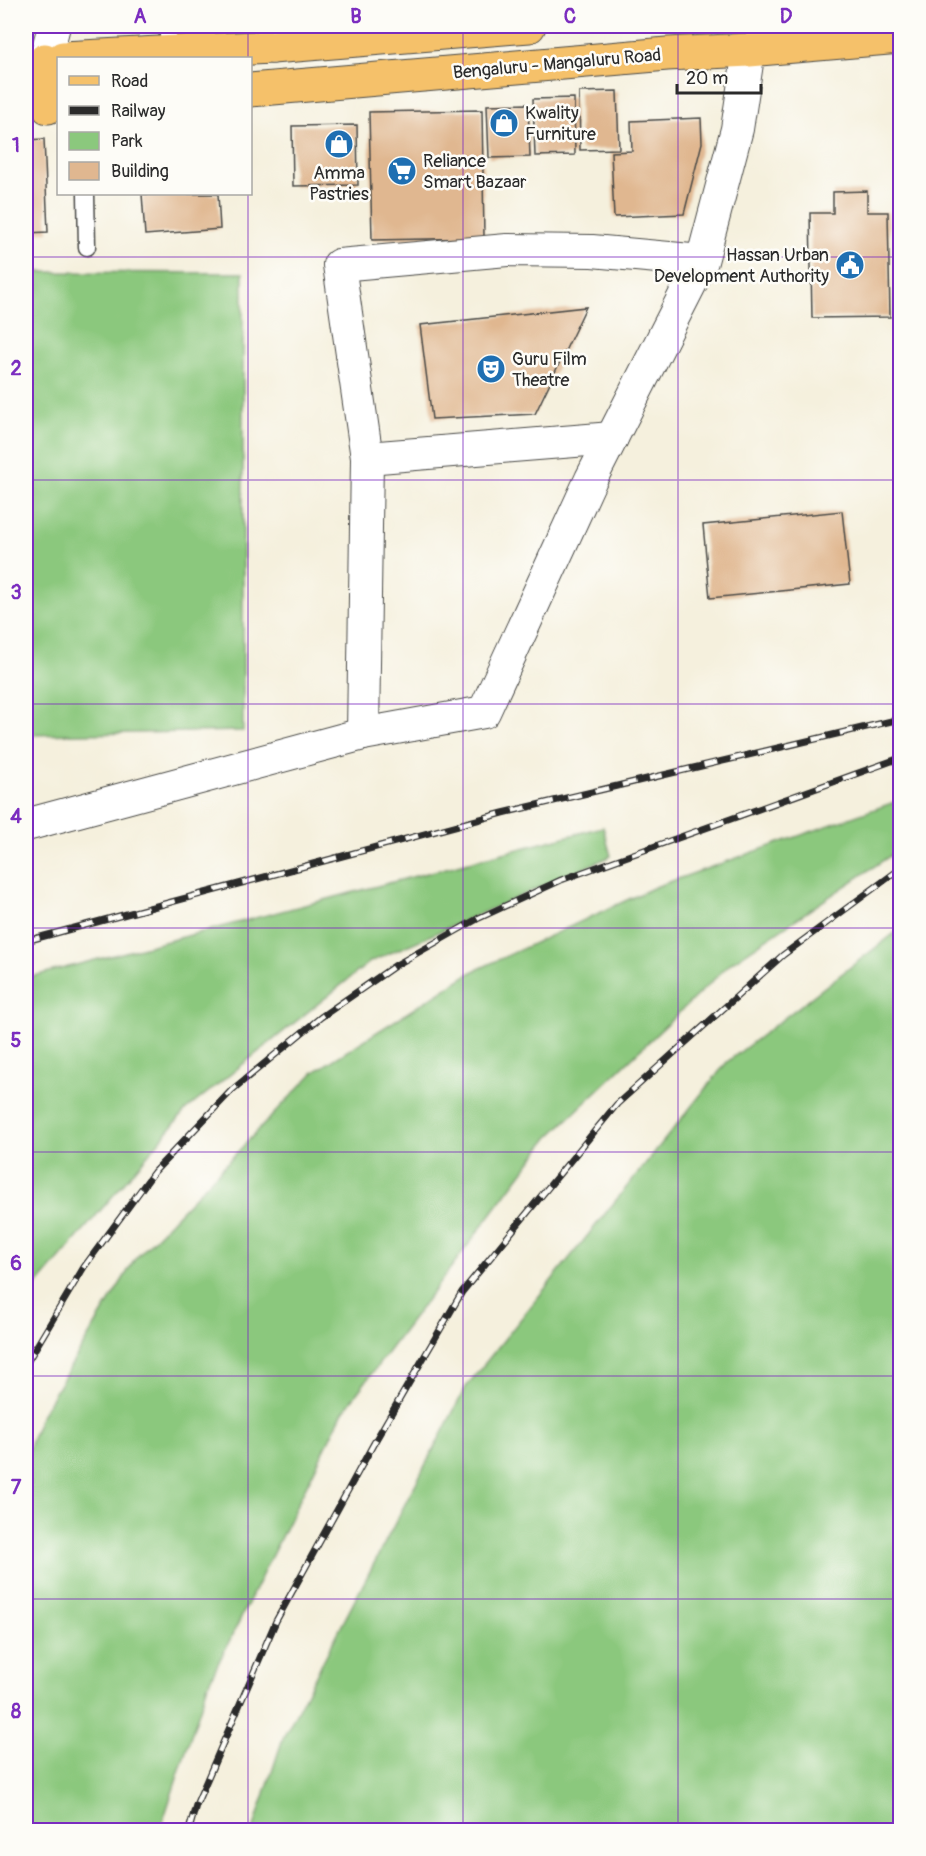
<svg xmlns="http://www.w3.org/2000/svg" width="926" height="1856" font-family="Pangolin,sans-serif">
	<rect width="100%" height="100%" fill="#fdfcf7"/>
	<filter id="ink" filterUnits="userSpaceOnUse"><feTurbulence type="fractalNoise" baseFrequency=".0167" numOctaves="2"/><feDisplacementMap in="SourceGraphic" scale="12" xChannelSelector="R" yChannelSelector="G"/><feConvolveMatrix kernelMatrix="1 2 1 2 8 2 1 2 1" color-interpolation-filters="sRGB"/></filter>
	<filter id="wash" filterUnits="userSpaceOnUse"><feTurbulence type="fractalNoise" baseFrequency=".008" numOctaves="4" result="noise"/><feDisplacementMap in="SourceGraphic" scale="24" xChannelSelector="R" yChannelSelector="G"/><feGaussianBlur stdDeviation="1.35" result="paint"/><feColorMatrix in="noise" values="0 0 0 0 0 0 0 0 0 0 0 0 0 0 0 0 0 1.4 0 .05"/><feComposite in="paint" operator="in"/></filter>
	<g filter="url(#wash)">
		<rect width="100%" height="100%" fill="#f5f0dd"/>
		<g fill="#8bc87d" stroke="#5b7a54" stroke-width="1.5">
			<polygon points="26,272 243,273 243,731 26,735"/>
			<polygon points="900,800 900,849 731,963 548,1138 343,1412 208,1684 160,1830 26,1830 26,1455 40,1417 135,1259 314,1072 470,973 655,887"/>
			<polygon points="603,827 611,856 370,962 186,1110 26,1298 26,978"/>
			<polygon points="900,929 900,1830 253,1830 283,1738 466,1387 727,1062"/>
		</g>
		<g id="blocks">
			<g fill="#e0b790">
				<polygon points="617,91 619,149 580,150 579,92"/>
				<polygon points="574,98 575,155 535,156 533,99"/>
				<polygon points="528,104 530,157 489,158 487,105"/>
				<polygon points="482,110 484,238 372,240 369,112"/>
				<polygon points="701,118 702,143 684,214 614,217 611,152 632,151 631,121"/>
				<polygon points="357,125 358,185 293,186 292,126"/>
				<polygon points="44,139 48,232 26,233 26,140"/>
				<polygon points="867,191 867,212 888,212 890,317 812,318 810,213 833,213 833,192"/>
				<polygon points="142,194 218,194 220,229 145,235"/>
				<polygon points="586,307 535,414 432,419 420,325"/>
				<polygon points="842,511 850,584 710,598 703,525"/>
			</g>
		</g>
	</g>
	<g filter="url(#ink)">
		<use href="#blocks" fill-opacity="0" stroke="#494946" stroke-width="1.5"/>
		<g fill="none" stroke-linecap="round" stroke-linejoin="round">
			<g stroke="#494946" stroke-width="19">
				<g id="service">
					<polyline points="167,26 170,53"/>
					<polyline points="86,194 87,247"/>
				</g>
			</g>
			<g stroke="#494946" stroke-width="34">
				<g id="minor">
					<polyline points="45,60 54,26"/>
					<polyline points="702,261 592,251 507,250 339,265 367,458 363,734 484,712 591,479 702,261 737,129 749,50"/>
					<polyline points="367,458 612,438"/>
					<polyline points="26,825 363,734"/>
				</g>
			</g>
			<g stroke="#494946" stroke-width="35">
				<polyline id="tertiary" points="272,47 275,26"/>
			</g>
			<g stroke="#494946" stroke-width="35">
				<g id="primary">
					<polyline points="63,58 272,47 529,26"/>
					<polyline points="45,60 48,107"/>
					<polyline points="250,90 667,54 749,50 900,37"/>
				</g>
			</g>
			<use href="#service" stroke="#fff" stroke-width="16"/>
			<use href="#minor" stroke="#fff" stroke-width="32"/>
			<use href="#tertiary" stroke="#fff" stroke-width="33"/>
			<use href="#primary" stroke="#f5c16b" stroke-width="33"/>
			<g stroke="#2b2b2b" stroke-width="7">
				<g id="rail">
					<polyline points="26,941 503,813 900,719"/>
					<polyline points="26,1364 84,1267 154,1172 232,1090 321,1017 396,965 479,918 561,880 900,758"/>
					<polyline points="189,1830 196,1805 276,1621 374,1443 462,1292 617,1104 783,955 900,869"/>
				</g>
			</g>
			<use href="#rail" stroke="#fdfcf7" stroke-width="4.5" stroke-dasharray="14" stroke-linecap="butt"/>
		</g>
	</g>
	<path fill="none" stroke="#7b2cbf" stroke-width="1.5" stroke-opacity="0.55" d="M 248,26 L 248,58M 463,26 L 463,1830M 678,26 L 678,1830M 248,194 L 248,1830M 26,257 L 900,257M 26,480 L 900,480M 26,704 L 900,704M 26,928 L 900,928M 26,1152 L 900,1152M 26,1376 L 900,1376M 26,1599 L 900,1599"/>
	<defs>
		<g id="shop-disc" transform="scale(1.5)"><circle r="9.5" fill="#1f6fb2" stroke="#fdfcf7"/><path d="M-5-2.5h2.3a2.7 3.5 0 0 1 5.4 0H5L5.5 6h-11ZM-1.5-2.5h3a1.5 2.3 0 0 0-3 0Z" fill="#fff"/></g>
		<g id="supermarket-disc" transform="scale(1.5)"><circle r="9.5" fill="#1f6fb2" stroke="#fdfcf7"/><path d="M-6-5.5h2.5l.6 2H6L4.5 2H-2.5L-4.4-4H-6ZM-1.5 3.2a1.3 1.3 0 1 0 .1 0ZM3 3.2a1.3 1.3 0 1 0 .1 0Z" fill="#fff"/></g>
		<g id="civic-disc" transform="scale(1.5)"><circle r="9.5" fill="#1f6fb2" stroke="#fdfcf7"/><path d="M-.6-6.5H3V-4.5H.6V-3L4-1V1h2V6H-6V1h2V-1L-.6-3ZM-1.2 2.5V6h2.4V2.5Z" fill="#fff"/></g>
		<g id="theatre-disc" transform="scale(1.5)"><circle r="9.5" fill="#1f6fb2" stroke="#fdfcf7"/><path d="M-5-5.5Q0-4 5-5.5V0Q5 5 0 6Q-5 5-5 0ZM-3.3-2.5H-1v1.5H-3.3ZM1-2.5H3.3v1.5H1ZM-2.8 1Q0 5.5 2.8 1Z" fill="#fff"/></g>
	</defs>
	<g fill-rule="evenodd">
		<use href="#shop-disc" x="504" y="123"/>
		<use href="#shop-disc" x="339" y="144"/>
		<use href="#supermarket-disc" x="402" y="171"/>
		<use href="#civic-disc" x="850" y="265"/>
		<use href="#theatre-disc" x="491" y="369"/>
	</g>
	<g text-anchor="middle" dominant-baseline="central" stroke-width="5" stroke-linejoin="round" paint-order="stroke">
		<g font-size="18" fill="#2b2b2b" stroke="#fdfcf7">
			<text transform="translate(557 64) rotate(-5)">Bengaluru - Mangaluru Road</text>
		</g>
		<g font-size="18" fill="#2b2b2b" stroke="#fdfcf7" text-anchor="start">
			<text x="525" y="113">Kwality<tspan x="525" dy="21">Furniture</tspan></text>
			<text x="423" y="161">Reliance<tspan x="423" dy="21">Smart Bazaar</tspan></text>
			<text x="339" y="173" text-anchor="middle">Amma<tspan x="339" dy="21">Pastries</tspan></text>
			<text x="829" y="255" text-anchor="end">Hassan Urban<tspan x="829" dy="21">Development Authority</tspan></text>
			<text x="512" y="359">Guru Film<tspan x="512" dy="21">Theatre</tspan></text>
		</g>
	</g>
	<rect width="926" height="1856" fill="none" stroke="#fdfcf7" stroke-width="66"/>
	<rect x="57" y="57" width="195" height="138" fill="#fdfcf7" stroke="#a9a8a5" stroke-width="1.5"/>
	<rect x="69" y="76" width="30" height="9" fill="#f5c16b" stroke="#a9a8a5" stroke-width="1.5"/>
	<text x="111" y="87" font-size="18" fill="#2b2b2b">Road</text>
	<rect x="69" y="106" width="30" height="9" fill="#2b2b2b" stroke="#a9a8a5" stroke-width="1.5"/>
	<text x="111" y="117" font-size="18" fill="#2b2b2b">Railway</text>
	<rect x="69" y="132" width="30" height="18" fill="#8bc87d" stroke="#a9a8a5" stroke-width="1.5"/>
	<text x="111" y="147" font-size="18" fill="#2b2b2b">Park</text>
	<rect x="69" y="162" width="30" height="18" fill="#e0b790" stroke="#a9a8a5" stroke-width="1.5"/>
	<text x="111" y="177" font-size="18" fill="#2b2b2b">Building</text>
	<path d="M677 84v9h84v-9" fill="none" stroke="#2b2b2b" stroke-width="3"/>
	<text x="686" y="84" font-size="18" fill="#2b2b2b" stroke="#fdfcf7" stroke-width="4.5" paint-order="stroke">20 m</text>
	<rect x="33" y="33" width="860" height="1790" fill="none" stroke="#7b2cbf" stroke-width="2"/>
	<g font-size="20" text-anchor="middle" font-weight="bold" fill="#7b2cbf">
		<text x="140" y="23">A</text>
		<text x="356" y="23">B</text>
		<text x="570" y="23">C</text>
		<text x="786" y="23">D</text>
		<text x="16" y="152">1</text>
		<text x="16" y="375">2</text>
		<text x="16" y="599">3</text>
		<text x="16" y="823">4</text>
		<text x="16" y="1047">5</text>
		<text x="16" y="1270">6</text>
		<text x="16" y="1494">7</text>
		<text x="16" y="1718">8</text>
	</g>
</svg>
